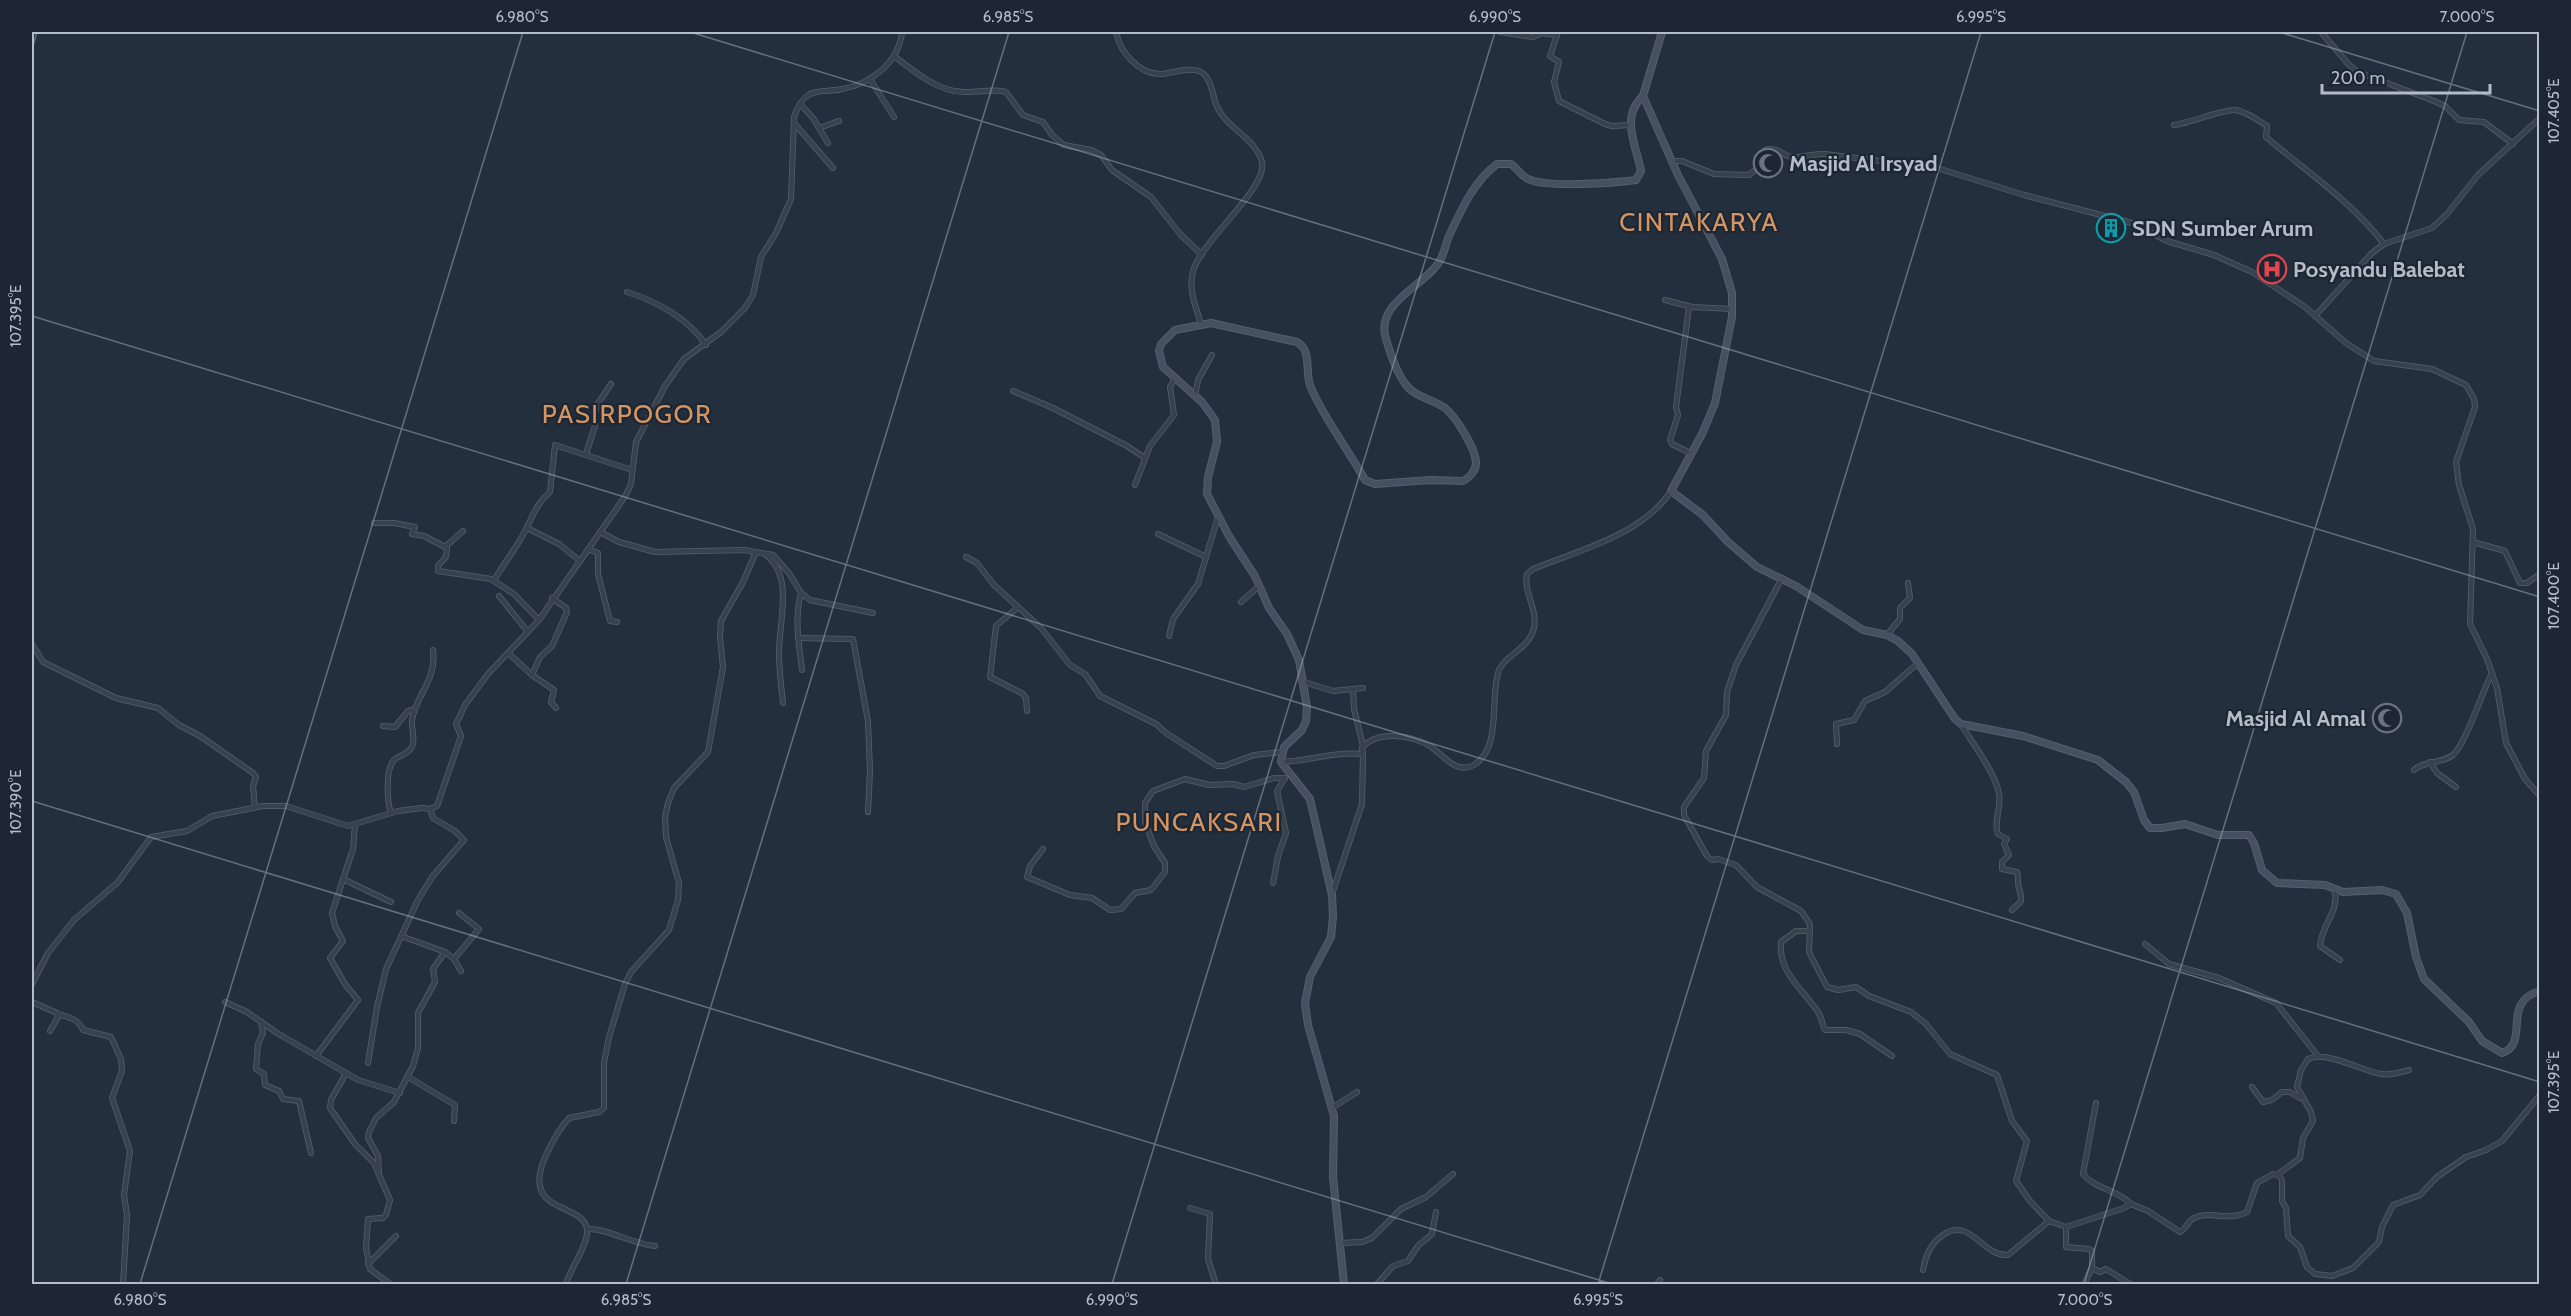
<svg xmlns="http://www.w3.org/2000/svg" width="2571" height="1316" font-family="Cabin,sans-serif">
	<rect width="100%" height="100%" fill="#242f3e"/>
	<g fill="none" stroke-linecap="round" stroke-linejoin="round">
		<g stroke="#565f6c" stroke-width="6">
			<g id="street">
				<path d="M 1116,32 C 1120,52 1139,75 1162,74 C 1173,73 1188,67 1199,71 C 1210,75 1212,91 1215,101 C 1222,127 1255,136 1262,162 C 1268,188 1202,240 1193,271 C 1188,291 1196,306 1201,324"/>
				<polyline points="1500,32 1533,37 1542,33 1557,35"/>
				<polyline points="1558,32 1550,56 1559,62 1554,82 1559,101 1605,124 1612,126 1630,125"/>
				<polyline points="2321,32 2350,66 2358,72 2434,101 2445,106 2459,120 2484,122 2513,144"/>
				<path d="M 894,56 C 913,71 938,92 964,92 C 977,93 994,88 1006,92 L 1023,115 L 1043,122 L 1052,135 L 1064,145 L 1091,150 L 1101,155 L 1112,170 L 1151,197 L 1180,234 L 1202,255"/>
				<polyline points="870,79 894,117"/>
				<polyline points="800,104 813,118 828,143"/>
				<polyline points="794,123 833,168"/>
				<path d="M 2174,125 C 2189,123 2224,109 2236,110 C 2247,112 2258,120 2267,126 L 2266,137 C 2307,172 2351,201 2384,244"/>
				<polyline points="819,128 839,121"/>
				<path d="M 1671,161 L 1682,161 L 1714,174 L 1749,175 L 1756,169 L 1765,150 C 1777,146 1782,156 1793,157 C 1803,158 1813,153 1824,154 L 1937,168 L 2024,195 L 2132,223 L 2167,241 L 2214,255 L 2252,272 L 2305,307 L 2346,343 L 2374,361 L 2432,369 L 2466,385 L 2474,399 L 2475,407 L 2456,462 L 2459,485 L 2473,529 L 2470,624 L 2487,659 L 2497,688 L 2506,743 L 2525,779 L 2540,796"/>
				<path d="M 627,292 C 656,301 688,318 706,345"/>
				<polyline points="1665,300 1692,307 1733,309"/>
				<polyline points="1689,307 1676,407 1678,415 1670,440 1672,444 1690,453"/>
				<polyline points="2315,316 2372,253 2384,244 2432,228 2447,214 2478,175 2540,118"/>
				<polyline points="1013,391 1053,408 1127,446 1145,458"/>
				<polyline points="1195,396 1198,380 1212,355"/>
				<polyline points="586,454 595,426 594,417 597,405 611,384"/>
				<polyline points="1135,485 1150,446 1174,415 1170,387 1175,378"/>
				<polyline points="374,523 394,523 415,527 412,534 424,536 447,548 446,557 438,566 438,571 491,579 514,594 539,620"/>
				<polyline points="527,528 559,544 580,561"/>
				<polyline points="600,532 619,542 655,552 744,550 773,555 789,573 801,593 810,600 873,613"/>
				<polyline points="1158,534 1206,557"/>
				<polyline points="2473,542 2505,551 2520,583 2527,583 2540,574"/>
				<polyline points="445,547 463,531"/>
				<polyline points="588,549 598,553 598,574 610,621 617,622"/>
				<path d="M 766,555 C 794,576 779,622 779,652 C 779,669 781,686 783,703"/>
				<polyline points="966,557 977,563 994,585 1041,628 1070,665 1085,674 1100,696 1156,724 1166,733 1217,766 1224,766 1254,755 1282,752"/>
				<path d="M 1782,578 L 1736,665 L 1727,692 L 1726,715 L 1706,751 L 1704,778 L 1684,807 L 1684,815 L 1707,856 L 1712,860 L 1718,859 L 1736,865 L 1757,887 L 1801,911 L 1810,924 L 1809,952 L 1827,987 L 1838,990 L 1856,987 L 1869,996 L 1911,1012 L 1926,1024 L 1950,1054 L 1997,1075 L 2012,1121 L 2027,1141 L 2016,1181 L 2030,1201 L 2049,1221 L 2066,1227 L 2124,1208 L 2131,1204 L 2148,1211 L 2180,1232 C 2186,1229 2188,1221 2194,1218 C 2212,1210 2229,1222 2247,1212 L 2257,1183 L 2273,1174 L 2279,1176 L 2282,1180 L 2282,1201 L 2286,1208 L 2288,1236 L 2300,1247 L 2307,1267 L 2315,1274 L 2332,1276 L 2353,1268 L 2379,1242 L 2382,1227 L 2393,1205 L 2420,1195 L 2437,1177 L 2466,1157 L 2486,1150 L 2502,1141 L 2540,1095"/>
				<path d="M 494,581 C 502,566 512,554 520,540 C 532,521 533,507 550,492 L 555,445 L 632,470"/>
				<path d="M 801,593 C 794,619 799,644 802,670"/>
				<polyline points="499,596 528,632"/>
				<polyline points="552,598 566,608 567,612 552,646 540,657 532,675 554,690 551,702 556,708"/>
				<polyline points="1241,602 1258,587"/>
				<polyline points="1018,607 996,626 990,677 1023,694 1026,698 1027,711"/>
				<polyline points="1887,635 1900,619 1900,608 1910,598 1908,583"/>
				<polyline points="1169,636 1173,619 1198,584 1218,517"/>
				<polyline points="798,638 853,639 868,721 870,771 868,812"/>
				<polyline points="32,644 43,662 116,698 158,708 179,725 200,736 253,773 256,777 253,786 255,807"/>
				<polyline points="508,653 532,675"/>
				<polyline points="1301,681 1333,691 1363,688"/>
				<polyline points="1353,689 1354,709 1363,746"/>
				<path d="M 1961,724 C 1973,744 1994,771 1999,793 C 2002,807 1993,822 1998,834 L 2007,839 L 2004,844 L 2009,855 L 2002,862 L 2002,869 L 2017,872 C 2019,878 2017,883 2019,888 C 2022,902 2024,899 2012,910"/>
				<polyline points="383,726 395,727 408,711 415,709"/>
				<polyline points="1837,744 1836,724 1854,720 1865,701 1885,692 1918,663"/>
				<path d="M 1281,762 C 1309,761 1335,751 1363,754 L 1362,748 C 1377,730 1411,735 1430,746 C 1442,754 1456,775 1474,765 C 1503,747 1489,696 1499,670 C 1506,654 1529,649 1534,628 C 1538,609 1523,592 1527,574 L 1533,569 C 1580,550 1642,535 1671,491"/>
				<polyline points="2430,762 2437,773 2456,787"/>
				<path d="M 2414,770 C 2425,760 2441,764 2453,755 C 2465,745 2482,693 2491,675"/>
				<path d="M 391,813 C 387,802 385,769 394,760 C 399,755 409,754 412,747 C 416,739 411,728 412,720 C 416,694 437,681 433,650"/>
				<polyline points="1043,849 1030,866 1027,877 1070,895 1092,898 1110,910 1121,909 1135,893 1151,890 1165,872 1165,863 1154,846 1145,822 1145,803 1153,791 1185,779 1209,785 1233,784 1244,787 1274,778 1285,778"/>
				<polyline points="343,879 391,902"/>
				<polyline points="1273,883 1278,856 1286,833 1277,791 1285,778"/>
				<path d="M 2335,890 C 2339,913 2322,923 2320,946 L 2340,960"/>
				<polyline points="1332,894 1362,804 1363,754"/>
				<path d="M 1810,931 L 1796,931 L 1781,942 C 1778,973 1803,989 1818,1012 C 1822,1018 1822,1024 1825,1030 L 1846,1030 L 1860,1034 L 1892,1056"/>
				<polyline points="401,936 445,952 454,959 461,971"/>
				<polyline points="2145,944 2169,964 2219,978 2276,1003 2318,1056"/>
				<polyline points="454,959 479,929 459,913"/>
				<path d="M 32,984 L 48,953 L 74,920 L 118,882 L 151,837 L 187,831 L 212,816 L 263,806 L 286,806 L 348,826 L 398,811 L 422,808 L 430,809 L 437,806 L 461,736 L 456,724 L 465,705 L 488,674 L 539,620 L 626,495 L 631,484 L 636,442 L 665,386 L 684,359 L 721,332 L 745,308 L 753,295 L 761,257 L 776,233 L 791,199 L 794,117 C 797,108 801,99 810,94 C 820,89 831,92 842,89 C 871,84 899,62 902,32"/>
				<polyline points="32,1002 57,1013 58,1017 50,1031"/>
				<polyline points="225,1002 247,1012 277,1033 358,1080 400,1093"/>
				<path d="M 58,1014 C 68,1017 79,1019 83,1030 L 111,1037 L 121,1059 L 122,1071 L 112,1098 L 130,1151 L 124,1195 L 127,1215 L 123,1284"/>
				<polyline points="261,1021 263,1033 258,1044 256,1069 264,1074 265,1085 279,1091 283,1099 299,1101 311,1153"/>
				<polyline points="316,1056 358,1000 345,984 330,958 343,941 335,926 332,913 353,849 355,825"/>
				<polyline points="368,1063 377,1007 386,969 418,900 432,877 464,840 455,831 433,818 430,809"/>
				<polyline points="346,1073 331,1100 330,1108 355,1144 374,1163 390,1200 386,1215 383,1218 368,1219 366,1248 370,1269 390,1284"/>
				<polyline points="408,1077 455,1105 454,1121"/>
				<polyline points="2252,1087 2263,1102 2272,1100 2282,1092 2290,1092 2300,1098"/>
				<path d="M 2096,1103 L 2083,1174 C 2095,1189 2118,1190 2131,1204"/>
				<polyline points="1332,1108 1357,1092"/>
				<polyline points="379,1172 378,1156 368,1138 369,1132 376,1118 394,1102 413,1066 418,1048 418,1013 435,982 433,969 445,952"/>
				<path d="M 2277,1175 L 2300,1158 L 2303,1138 L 2313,1121 L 2311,1112 L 2297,1087 L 2301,1070 L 2308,1059 C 2326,1050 2362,1071 2381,1074 C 2391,1076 2400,1072 2409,1070"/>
				<polyline points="1190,1208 1210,1214 1208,1259 1216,1284"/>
				<polyline points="2066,1227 2066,1247 2089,1249 2092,1251 2092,1268 2084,1284"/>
				<path d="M 587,1229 C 607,1228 632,1244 655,1246"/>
				<polyline points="1340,1243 1362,1242 1372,1238 1401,1209 1426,1197 1453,1174"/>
				<polyline points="368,1264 396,1236"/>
				<polyline points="2092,1268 2100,1272 2106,1269 2130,1284"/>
				<path d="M 1923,1270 C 1926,1255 1930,1244 1943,1235 C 1971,1216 1982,1257 2008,1255 L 2049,1221"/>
				<path d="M 566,1284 C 570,1269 589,1244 587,1229 C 583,1201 517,1215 547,1153 C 553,1140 560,1128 569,1118 L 599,1112 L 604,1108 L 604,1063 L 609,1037 L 625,984 L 631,972 L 669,930 L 678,900 L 679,883 L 666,837 L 665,817 L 668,803 L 674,788 L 708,752 L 723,667 L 720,637 L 721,621 L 743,582 L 756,552"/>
				<polyline points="1377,1284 1393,1266 1408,1261 1418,1246 1432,1234 1436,1212"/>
				<polyline points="1657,1284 1660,1280"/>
			</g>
		</g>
		<g stroke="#565f6c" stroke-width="8">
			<g id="secondary">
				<path d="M 1662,32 L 1643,96 L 1678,175 L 1722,259 L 1732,293 L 1732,317 L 1715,403 L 1702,434 L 1671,491 L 1703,515 L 1728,542 L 1757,567 L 1796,586 L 1863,630 L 1887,635 L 1898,641 L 1912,654 L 1955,719 L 1961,724 L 2023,736 L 2098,760 L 2126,782 L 2134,792 L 2144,820 L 2150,828 L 2162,828 L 2185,824 L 2218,835 L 2249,835 L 2254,843 L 2262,870 L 2277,883 L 2325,885 L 2343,892 L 2382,890 L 2396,894 L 2407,913 L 2416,957 L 2424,979 L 2469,1022 L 2482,1041 L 2502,1053 C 2531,1043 2500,1002 2540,991"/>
				<path d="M 1344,1284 L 1333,1177 L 1334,1116 L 1308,1025 L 1305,1003 L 1310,977 L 1331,937 L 1333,916 L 1332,895 L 1310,799 L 1281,762 L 1284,747 L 1302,730 L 1306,721 L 1307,707 L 1299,660 L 1287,634 L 1269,608 L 1255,576 L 1230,538 L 1207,494 L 1208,477 L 1217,442 L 1215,420 L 1202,402 L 1163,367 L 1159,351 L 1161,344 L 1175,330 L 1211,323 L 1297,342 C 1313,351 1304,373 1311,388 C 1324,418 1349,451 1365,480 L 1375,484 L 1430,480 L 1463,481 C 1469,478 1476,471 1476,463 C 1476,449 1456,417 1445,408 C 1433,399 1415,397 1406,385 C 1397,373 1390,353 1386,339 C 1375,304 1420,288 1437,265 C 1444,257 1445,245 1449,236 C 1461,210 1474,181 1497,164 L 1511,164 C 1517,168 1521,176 1528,179 C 1546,188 1614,183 1636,180 L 1641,171 C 1636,145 1620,117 1643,96"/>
			</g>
		</g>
		<use href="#street" stroke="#38414e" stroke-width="4.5"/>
		<use href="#secondary" stroke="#465061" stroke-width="6"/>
	</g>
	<path fill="none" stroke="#b4bcc9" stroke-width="1.5" stroke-opacity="0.45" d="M 690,32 L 2540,597M 2279,32 L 2540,111M 32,49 L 37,32M 32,316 L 2540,1082M 32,801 L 1612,1284M 140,1284 L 523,32M 626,1284 L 1009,32M 1112,1284 L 1495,32M 1598,1284 L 1981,32M 2084,1284 L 2467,32"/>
	<defs>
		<g id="mosque-ring" transform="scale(1.5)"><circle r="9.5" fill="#1d2633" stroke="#6b7280" stroke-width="1.5"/><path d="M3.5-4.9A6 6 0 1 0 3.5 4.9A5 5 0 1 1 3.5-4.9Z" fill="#6b7280"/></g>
		<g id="building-ring" transform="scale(1.5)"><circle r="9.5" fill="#1d2633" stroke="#0f9aa8" stroke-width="1.5"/><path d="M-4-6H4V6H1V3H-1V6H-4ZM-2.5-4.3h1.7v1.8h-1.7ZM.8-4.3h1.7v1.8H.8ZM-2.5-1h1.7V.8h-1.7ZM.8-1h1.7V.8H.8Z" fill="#0f9aa8"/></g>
		<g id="hospital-ring" transform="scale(1.5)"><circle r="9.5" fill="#1d2633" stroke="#e0444e" stroke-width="1.5"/><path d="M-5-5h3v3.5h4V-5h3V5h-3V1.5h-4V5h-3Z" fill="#e0444e"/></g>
	</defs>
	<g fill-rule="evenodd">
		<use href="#mosque-ring" x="1768" y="163"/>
		<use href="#building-ring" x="2111" y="228"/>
		<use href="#hospital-ring" x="2272" y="269"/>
		<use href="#mosque-ring" x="2387" y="718"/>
	</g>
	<g text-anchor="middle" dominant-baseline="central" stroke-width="4.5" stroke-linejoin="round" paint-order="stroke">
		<g font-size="22" font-weight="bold" fill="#b4bcc9" stroke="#1d2633" text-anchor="start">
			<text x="1789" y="163">Masjid Al Irsyad</text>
			<text x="2132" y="228">SDN Sumber Arum</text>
			<text x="2293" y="269">Posyandu Balebat</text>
			<text x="2366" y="718" text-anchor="end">Masjid Al Amal</text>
		</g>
		<g font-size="26" letter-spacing="1.5" fill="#d59563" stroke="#1d2633">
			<text x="1699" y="222">CINTAKARYA</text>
			<text x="627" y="414">PASIRPOGOR</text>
			<text x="1199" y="822">PUNCAKSARI</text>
		</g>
	</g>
	<rect width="2571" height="1316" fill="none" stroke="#1d2633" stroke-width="66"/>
	<path d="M2322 84v9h168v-9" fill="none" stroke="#b4bcc9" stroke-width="3"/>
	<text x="2331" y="84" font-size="18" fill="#b4bcc9" stroke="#1d2633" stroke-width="4.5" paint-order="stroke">200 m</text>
	<rect x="33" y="33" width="2505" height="1250" fill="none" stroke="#b4bcc9" stroke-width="2"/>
	<g font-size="15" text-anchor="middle" fill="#b4bcc9">
		<text x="522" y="22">6.980°S</text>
		<text x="1008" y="22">6.985°S</text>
		<text x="1495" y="22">6.990°S</text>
		<text x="1981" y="22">6.995°S</text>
		<text x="2467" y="22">7.000°S</text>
		<text transform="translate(2554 111) rotate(-90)" y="5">107.405°E</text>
		<text transform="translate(16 316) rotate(-90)" y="5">107.395°E</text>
		<text transform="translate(2554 596) rotate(-90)" y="5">107.400°E</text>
		<text transform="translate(16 802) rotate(-90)" y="5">107.390°E</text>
		<text transform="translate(2554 1082) rotate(-90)" y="5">107.395°E</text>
		<text x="140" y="1305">6.980°S</text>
		<text x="626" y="1305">6.985°S</text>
		<text x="1112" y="1305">6.990°S</text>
		<text x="1598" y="1305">6.995°S</text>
		<text x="2085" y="1305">7.000°S</text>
	</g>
</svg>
